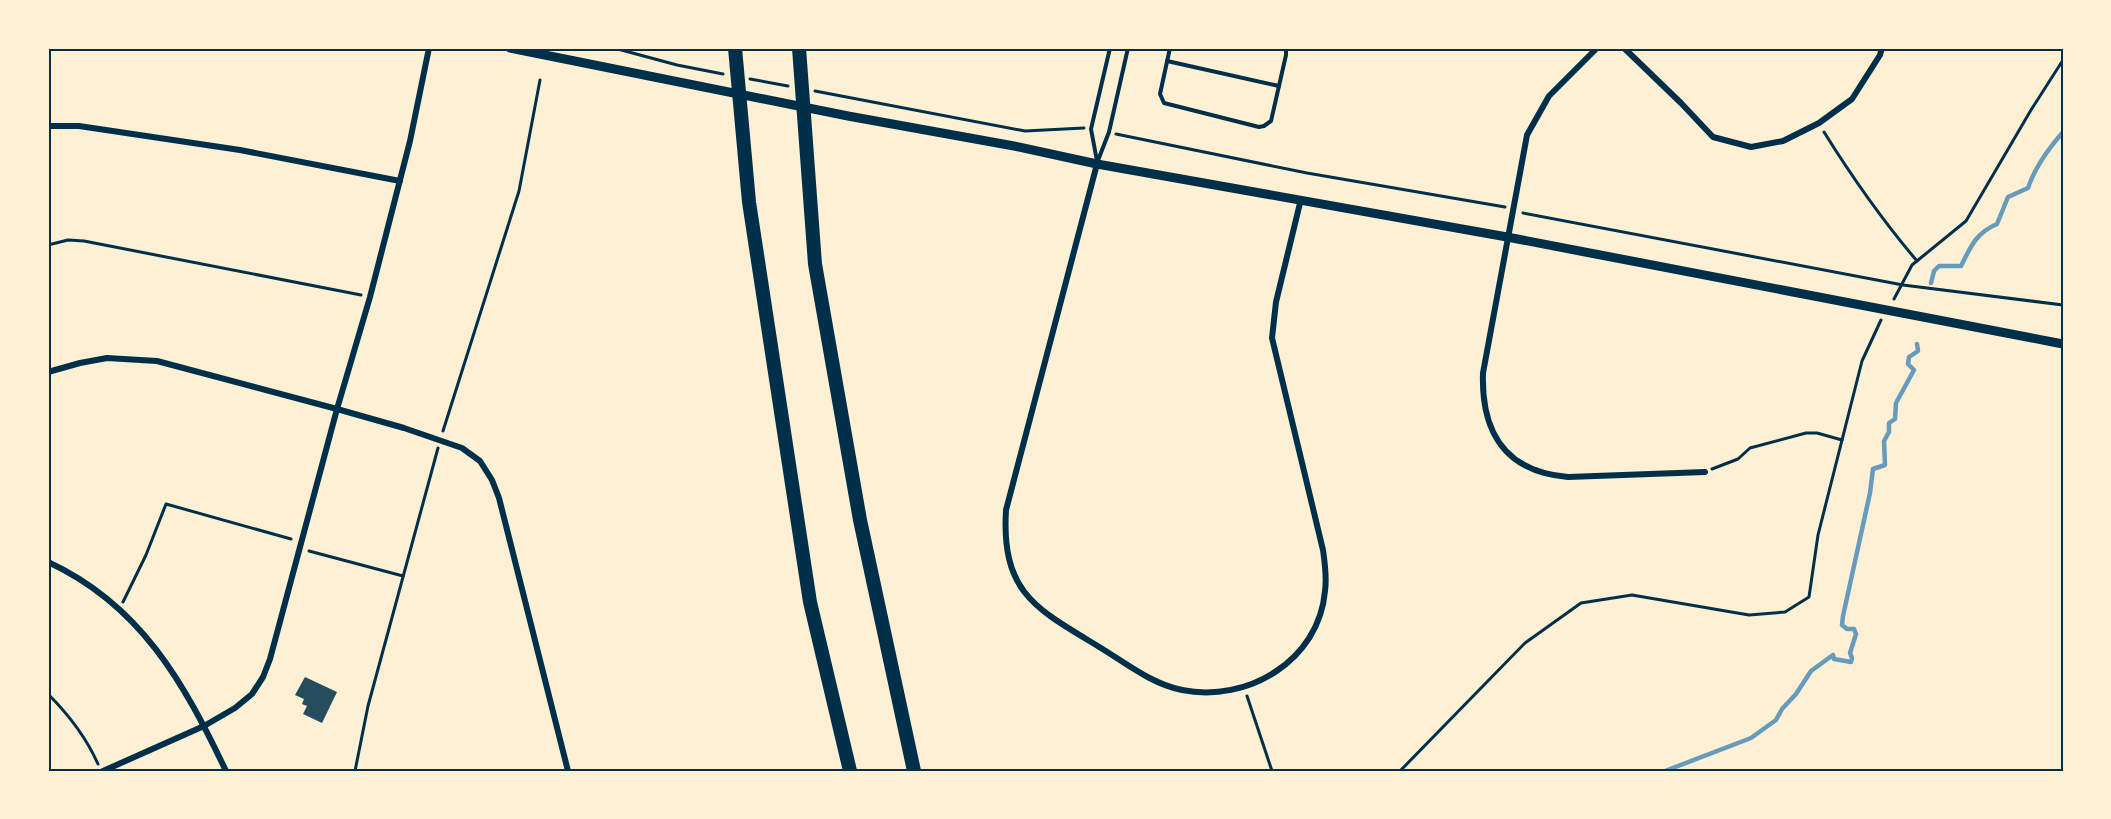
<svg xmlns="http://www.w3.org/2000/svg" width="2111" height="819" font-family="Arial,sans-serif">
	<rect width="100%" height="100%" fill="#fdf0d5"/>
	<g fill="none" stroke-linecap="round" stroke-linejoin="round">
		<g stroke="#669bbc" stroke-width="4.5">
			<path d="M 1931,283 L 1934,271 L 1939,266 L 1961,266 C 1971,246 1976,233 1997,224 L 2008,197 L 2028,188 C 2035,167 2049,148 2063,132"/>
			<polyline points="1665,771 1751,738 1776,720 1782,709 1796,694 1811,671 1833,655 1834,659 1851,662 1852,658 1850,653 1856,634 1854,629 1847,629 1842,625 1843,616 1870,493 1873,469 1885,465 1884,441 1889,432 1889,423 1895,419 1896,403 1914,370 1908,364 1909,357 1918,351 1917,344"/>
		</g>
	</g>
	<polygon fill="#264d5e" points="305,677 337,692 322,723 303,714 307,706 302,704 304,699 295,695"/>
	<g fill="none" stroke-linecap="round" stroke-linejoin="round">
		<g stroke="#003049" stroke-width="3">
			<polyline points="614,48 677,65 723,74"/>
			<polyline points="750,79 788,86"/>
			<polyline points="815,91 1025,131 1084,128"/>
			<path d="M 1824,132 C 1852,177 1883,221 1917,261"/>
			<polyline points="1116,134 1307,173 1505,207"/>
			<polyline points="1523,213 1903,285 2063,305"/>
			<polyline points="48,245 68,240 84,241 361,295"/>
			<polyline points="1894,299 1912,265 1966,221 2031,110 2063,60"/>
			<polyline points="443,431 519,191 540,80"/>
			<polyline points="1712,469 1738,459 1750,448 1806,433 1817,433 1842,440"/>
			<polyline points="309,551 403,576"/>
			<polyline points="123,602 146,555 166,504 291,539"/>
			<path d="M 48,694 C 69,715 86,737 98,764"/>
			<polyline points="1247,696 1272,771"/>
			<polyline points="355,771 368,706 438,448"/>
			<polyline points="1400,771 1525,643 1581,603 1632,595 1749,615 1785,612 1809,597 1818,535 1862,361 1881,320"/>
		</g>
		<g stroke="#003049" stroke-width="4">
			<polyline points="1170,48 1160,94 1164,103 1259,127 1264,126 1271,121 1286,55 1286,48"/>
			<polyline points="1167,61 1279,86"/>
			<polyline points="1097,161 1091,129 1110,48"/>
			<polyline points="1097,163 1109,132 1128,48"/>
		</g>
		<g stroke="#003049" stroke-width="6">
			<path d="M 1597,48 L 1549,96 L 1527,135 L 1483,373 C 1481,433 1506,472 1568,477 L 1705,472"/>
			<polyline points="1624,48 1681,103 1713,137 1751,147 1783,141 1819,123 1852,99 1880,55 1882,48"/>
			<polyline points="48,126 79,126 240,150 400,181"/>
			<path d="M 1097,164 L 1006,510 C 1001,594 1037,609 1101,648 C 1127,664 1152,684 1182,690 C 1247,703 1319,661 1325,591 C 1327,577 1325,564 1323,550 L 1272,338 L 1276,302 L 1301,199"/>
			<polyline points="48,372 80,363 107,358 157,361 337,409 404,428 462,448 480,461 492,480 499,498 568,771"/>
			<path d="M 48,562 C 141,605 184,683 226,771"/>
			<polyline points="103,771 204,726 235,708 252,694 263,677 270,659 337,409 370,297 410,141 429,48"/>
		</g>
		<polyline stroke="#003049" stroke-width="9" points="510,48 848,116 1014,146 1097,164 1507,237 2063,344"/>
		<g stroke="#003049" stroke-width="14">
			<polyline points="735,48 749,202 810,602 850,771"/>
			<polyline points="799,48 815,264 860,520 914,771"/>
		</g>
	</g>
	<rect width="2111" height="819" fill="none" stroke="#fdf0d5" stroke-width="99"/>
	<rect x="50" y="50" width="2012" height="720" fill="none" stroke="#003049" stroke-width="2"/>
</svg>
